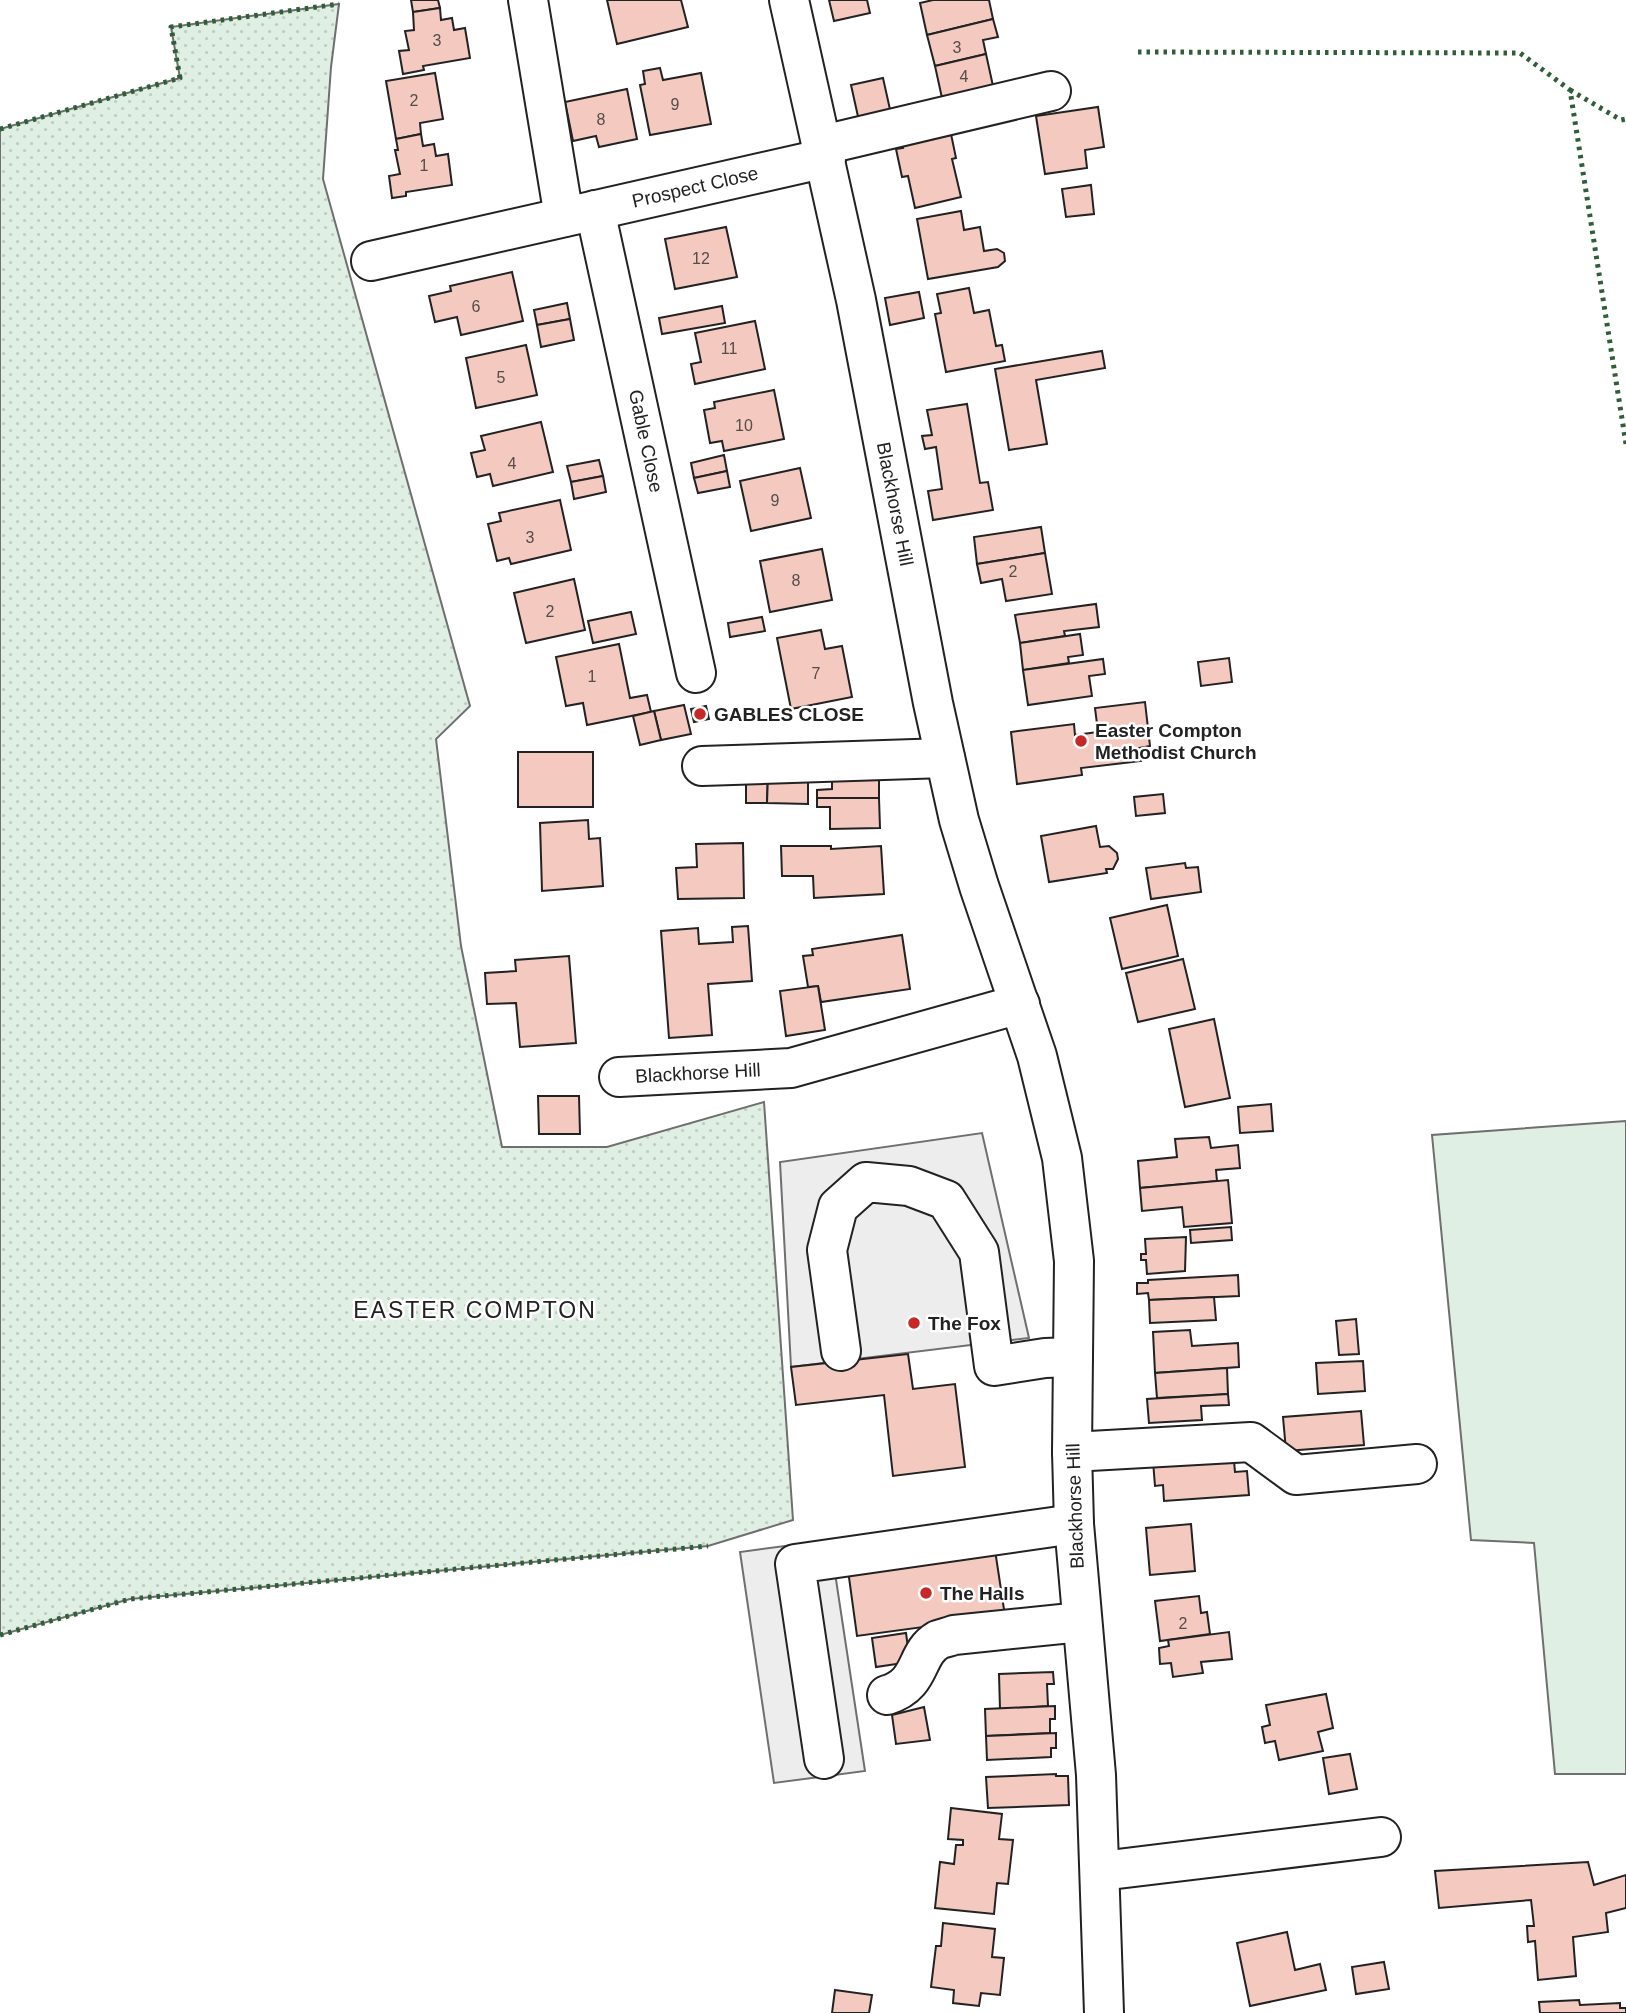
<svg xmlns="http://www.w3.org/2000/svg" width="1626" height="2013" font-family="Arial,sans-serif">
	<defs>
		<pattern id="grass-dots" width="8" height="8" patternUnits="userSpaceOnUse" patternTransform="scale(1.75)"><rect width="8" height="8" fill="#e0efe3"/><path d="M2 2h.1M6 6h.1" fill="none" stroke="#c0cdc2" stroke-width="1.8" stroke-linecap="round"/></pattern>
	</defs>
	<rect width="100%" height="100%" fill="#fff"/>
	<polygon fill="url(#grass-dots)" stroke="#6f6f6f" stroke-width="2" points="339,4 331,67 323,179 470,706 436,739 461,946 502,1147 607,1147 764,1102 793,1520 708,1546 130,1599 0,1635 0,129 180,78 171,27"/>
	<polygon fill="#e0efe3" stroke="#6f6f6f" stroke-width="2" points="1626,1121 1626,1774 1555,1774 1534,1543 1471,1540 1432,1135"/>
	<g fill="#ededed" stroke="#6f6f6f" stroke-width="2">
		<polygon points="982,1133 1029,1338 791,1367 780,1162"/>
		<polygon points="830,1540 865,1771 774,1783 740,1552"/>
	</g>
	<g fill="#f3c9c0" stroke="#222" stroke-width="2">
		<polygon points="411,0 438,0 440,8 413,12"/>
		<polygon points="607,0 681,0 688,27 617,44"/>
		<polygon points="829,0 867,0 870,13 834,21"/>
		<polygon points="933,0 989,0 993,19 927,35 920,3"/>
		<polygon points="440,8 441,20 452,18 454,30 465,28 470,58 423,66 424,70 403,74 399,51 409,50 405,31 414,30 413,12"/>
		<polygon points="993,19 998,37 983,40 986,54 935,66 927,35"/>
		<polygon points="986,54 993,86 942,98 935,66"/>
		<polygon points="660,68 663,80 701,73 711,124 650,135 640,85 645,84 643,71"/>
		<polygon points="435,73 443,119 420,123 421,134 396,139 386,81"/>
		<polygon points="883,78 891,114 859,121 851,85"/>
		<polygon points="627,89 637,139 599,147 596,136 573,141 565,102"/>
		<polygon points="1098,107 1104,147 1085,150 1087,168 1045,174 1036,116"/>
		<polygon points="421,134 423,146 434,144 436,156 448,154 452,185 406,192 406,196 392,198 389,176 400,174 395,150 398,150 396,139"/>
		<polygon points="951,134 956,158 952,159 961,197 915,208 908,176 902,177 896,149 903,148 901,140"/>
		<polygon points="1091,185 1094,214 1066,217 1062,189"/>
		<polygon points="961,211 964,230 980,227 984,251 997,249 1004,253 1005,261 998,267 928,279 917,219"/>
		<polygon points="726,227 737,277 675,289 665,239"/>
		<polygon points="512,272 523,321 461,335 457,317 435,322 429,296 451,291 450,286"/>
		<polygon points="969,288 974,313 989,310 996,346 1002,345 1005,361 946,372 935,314 941,313 937,294"/>
		<polygon points="919,292 924,318 890,325 885,298"/>
		<polygon points="567,303 570,319 537,325 534,310"/>
		<polygon points="722,306 725,323 662,334 659,318"/>
		<polygon points="570,319 574,340 541,347 537,325"/>
		<polygon points="755,321 765,369 695,384 691,364 701,362 695,333"/>
		<polygon points="526,345 537,395 476,408 466,358"/>
		<polygon points="1102,351 1105,368 1036,380 1047,444 1009,450 995,369"/>
		<polygon points="774,390 784,439 724,451 722,441 710,443 704,410 715,408 714,402"/>
		<polygon points="967,404 980,483 988,482 993,510 933,520 928,491 942,489 936,447 925,449 922,436 932,435 927,410"/>
		<polygon points="541,422 553,472 493,486 490,474 477,477 471,453 485,450 481,436"/>
		<polygon points="724,455 727,471 694,478 691,463"/>
		<polygon points="599,460 603,476 571,482 567,466"/>
		<polygon points="800,468 811,518 751,531 740,481"/>
		<polygon points="727,471 730,487 698,493 694,478"/>
		<polygon points="603,476 606,492 574,499 571,482"/>
		<polygon points="560,500 571,550 511,564 509,558 497,561 488,524 501,521 499,513"/>
		<polygon points="1041,527 1045,553 977,564 974,537"/>
		<polygon points="822,549 832,600 770,612 760,561"/>
		<polygon points="1045,553 1052,594 1006,601 1002,579 981,583 977,564"/>
		<polygon points="574,579 585,630 526,643 514,593"/>
		<polygon points="1096,604 1099,627 1064,631 1065,636 1020,643 1015,615"/>
		<polygon points="631,612 636,634 593,643 588,621"/>
		<polygon points="762,617 765,631 730,637 728,623"/>
		<polygon points="821,630 825,649 842,646 852,697 791,709 777,638"/>
		<polygon points="1080,634 1083,655 1068,657 1069,663 1023,670 1020,643"/>
		<polygon points="619,644 630,698 647,695 651,712 587,725 583,703 566,706 556,657"/>
		<polygon points="1229,658 1232,682 1201,686 1198,662"/>
		<polygon points="1103,659 1105,674 1089,676 1092,696 1028,705 1023,670"/>
		<polygon points="1145,702 1150,746 1139,748 1141,761 1081,768 1082,775 1017,784 1011,732 1074,724 1075,735 1098,732 1095,708"/>
		<polygon points="684,705 691,734 661,740 654,711"/>
		<polygon points="706,706 709,719 694,722 691,709"/>
		<polygon points="654,711 661,740 640,745 633,716"/>
		<rect x="518" y="752" width="75" height="55"/>
		<polygon points="832,769 879,769 879,798 817,798 817,790 832,789"/>
		<polygon points="746,774 768,774 767,803 746,803"/>
		<polygon points="768,774 808,775 808,804 767,803"/>
		<polygon points="1163,794 1165,813 1136,816 1134,797"/>
		<polygon points="817,798 879,798 880,828 830,829 830,807 817,807"/>
		<polygon points="588,820 589,839 600,838 603,886 542,891 540,823"/>
		<polygon points="1096,826 1100,847 1109,846 1117,853 1118,859 1113,869 1106,869 1107,873 1049,882 1041,836"/>
		<polygon points="743,843 744,898 678,899 676,868 697,867 696,844"/>
		<polygon points="781,846 831,846 831,849 881,846 884,894 814,898 813,876 782,876"/>
		<polygon points="1185,863 1186,868 1198,867 1201,892 1151,899 1146,868"/>
		<polygon points="1167,905 1178,956 1122,969 1110,918"/>
		<polygon points="748,926 752,981 708,984 712,1035 669,1038 661,931 698,928 699,944 733,942 732,927"/>
		<polygon points="902,935 910,989 821,1002 818,986 808,987 803,956 813,955 812,949"/>
		<polygon points="569,956 576,1043 520,1047 516,1003 487,1004 485,973 516,971 515,960"/>
		<polygon points="1183,959 1195,1009 1138,1022 1126,973"/>
		<polygon points="818,986 825,1030 786,1036 780,991"/>
		<polygon points="1214,1019 1230,1098 1185,1107 1169,1029"/>
		<polygon points="538,1096 579,1096 580,1134 539,1134"/>
		<polygon points="1271,1104 1273,1131 1240,1133 1238,1107"/>
		<polygon points="1209,1137 1211,1148 1238,1145 1240,1168 1216,1170 1217,1181 1140,1188 1138,1161 1177,1157 1175,1139"/>
		<polygon points="1228,1180 1232,1223 1184,1227 1182,1207 1142,1211 1140,1188"/>
		<polygon points="1231,1227 1232,1240 1191,1243 1190,1230"/>
		<polygon points="1186,1237 1185,1271 1147,1274 1146,1260 1141,1260 1141,1254 1146,1254 1145,1239"/>
		<polygon points="1238,1275 1239,1296 1149,1300 1148,1293 1137,1294 1137,1283 1148,1283 1148,1280"/>
		<polygon points="1214,1297 1216,1320 1150,1323 1149,1300"/>
		<polygon points="1356,1319 1359,1354 1339,1355 1336,1321"/>
		<polygon points="1190,1330 1192,1346 1238,1343 1239,1367 1155,1373 1153,1332"/>
		<polygon points="908,1354 913,1389 955,1384 965,1467 893,1476 884,1395 796,1405 791,1367"/>
		<polygon points="1363,1361 1365,1391 1318,1394 1316,1363"/>
		<polygon points="1227,1368 1228,1394 1157,1398 1155,1373"/>
		<polygon points="1228,1394 1229,1405 1201,1406 1202,1420 1149,1423 1147,1399"/>
		<polygon points="1361,1411 1364,1445 1286,1451 1283,1417"/>
		<polygon points="1153,1461 1234,1461 1235,1472 1247,1471 1249,1495 1164,1501 1163,1485 1155,1486"/>
		<polygon points="1191,1524 1195,1571 1150,1575 1146,1528"/>
		<polygon points="995,1550 1005,1616 857,1636 848,1570"/>
		<polygon points="1199,1596 1201,1613 1207,1612 1210,1634 1160,1641 1155,1601"/>
		<polygon points="1229,1632 1232,1659 1201,1662 1203,1673 1173,1677 1171,1663 1160,1664 1159,1648 1169,1646 1168,1640"/>
		<polygon points="906,1633 910,1662 876,1667 872,1638"/>
		<polygon points="1053,1672 1054,1684 1047,1684 1048,1706 1000,1709 999,1674"/>
		<polygon points="1326,1694 1333,1728 1318,1732 1323,1751 1279,1760 1275,1741 1265,1743 1262,1727 1270,1725 1266,1705"/>
		<polygon points="1055,1706 1055,1719 1050,1719 1050,1733 986,1736 985,1709"/>
		<polygon points="924,1707 930,1740 896,1744 892,1715"/>
		<polygon points="1056,1733 1056,1748 1051,1748 1051,1757 987,1760 986,1736"/>
		<polygon points="1350,1754 1357,1789 1329,1794 1323,1758"/>
		<polygon points="1056,1774 1056,1776 1068,1776 1069,1805 988,1808 986,1777"/>
		<polygon points="951,1808 1002,1814 999,1839 1013,1840 1008,1884 997,1883 994,1914 935,1908 940,1862 954,1864 956,1845 963,1845 963,1840 948,1839"/>
		<polygon points="1588,1862 1594,1885 1626,1875 1626,1908 1606,1913 1608,1932 1573,1937 1576,1976 1538,1980 1535,1941 1528,1942 1527,1926 1534,1926 1531,1900 1439,1908 1435,1871"/>
		<polygon points="943,1923 995,1929 992,1957 1004,1958 1000,1995 981,1993 979,2006 953,2003 954,1990 931,1987 936,1946 941,1946"/>
		<polygon points="1287,1932 1295,1970 1320,1964 1326,1990 1250,2006 1237,1943"/>
		<polygon points="1384,1962 1389,1989 1356,1994 1352,1967"/>
		<polygon points="835,1990 872,1995 869,2013 832,2013"/>
		<polygon points="1579,2000 1580,2005 1620,2003 1620,2008 1626,2008 1626,2013 1540,2013 1539,2002"/>
	</g>
	<g fill="none" stroke-linecap="round" stroke-linejoin="round">
		<g stroke="#222" stroke-width="42">
			<g id="minor">
				<polyline points="528,0 564,217"/>
				<polyline points="823,145 1051,91"/>
				<polyline points="595,210 696,673"/>
				<polyline points="371,261 826,158"/>
				<polyline points="702,766 945,758"/>
				<polyline points="619,1077 791,1068 1020,1004"/>
				<polyline points="841,1351 827,1250 838,1207 866,1182 909,1186 946,1200 979,1252 994,1366 1045,1358 1073,1357"/>
				<polyline points="1072,1452 1251,1442 1296,1475 1417,1464"/>
				<path d="M 887,1695 C 923,1684 914,1654 938,1640 C 943,1638 949,1637 954,1635 L 1081,1622"/>
				<polyline points="824,1759 795,1564 1074,1524"/>
				<polyline points="1101,1871 1381,1837"/>
			</g>
		</g>
		<g stroke="#222" stroke-width="42">
			<polyline id="major" points="789,0 856,300 933,703 959,820 979,886 1037,1056 1062,1158 1074,1261 1072,1452 1074,1524 1096,1775 1104,2013"/>
		</g>
		<use href="#minor" stroke="#fff" stroke-width="38"/>
		<use href="#major" stroke="#fff" stroke-width="38"/>
		<g stroke="#2f5e38" stroke-width="5" stroke-dasharray="3.5 5" stroke-linecap="butt">
			<polyline points="1138,52 1520,53 1570,90 1626,444"/>
			<polyline points="1570,90 1621,120 1626,119"/>
			<polyline points="0,129 180,78 171,27 339,4"/>
			<polyline points="0,1635 130,1599 708,1546"/>
		</g>
	</g>
	<g fill="#c62828" stroke="#fff" stroke-width="2.5">
		<circle cx="700" cy="714" r="7"/>
		<circle cx="1081" cy="741" r="7"/>
		<circle cx="914" cy="1323" r="7"/>
		<circle cx="926" cy="1593" r="7"/>
	</g>
	<g text-anchor="middle" dominant-baseline="central" stroke-width="5" stroke-linejoin="round" paint-order="stroke">
		<g font-size="16" fill="#564c4a">
			<text x="437" y="40">3</text>
			<text x="957" y="47">3</text>
			<text x="964" y="76">4</text>
			<text x="414" y="100">2</text>
			<text x="675" y="104">9</text>
			<text x="601" y="119">8</text>
			<text x="424" y="165">1</text>
			<text x="701" y="258">12</text>
			<text x="476" y="306">6</text>
			<text x="729" y="348">11</text>
			<text x="501" y="377">5</text>
			<text x="744" y="425">10</text>
			<text x="512" y="463">4</text>
			<text x="775" y="500">9</text>
			<text x="530" y="537">3</text>
			<text x="1013" y="571">2</text>
			<text x="796" y="580">8</text>
			<text x="550" y="611">2</text>
			<text x="816" y="673">7</text>
			<text x="592" y="676">1</text>
			<text x="1183" y="1623">2</text>
		</g>
		<g font-size="19" fill="#222" stroke="#fff">
			<text transform="translate(695 187) rotate(-13)">Prospect Close</text>
			<text transform="translate(646 441) rotate(78)">Gable Close</text>
			<text transform="translate(895 504) rotate(79)">Blackhorse Hill</text>
			<text transform="translate(698 1073) rotate(-3)">Blackhorse Hill</text>
			<text transform="translate(1075 1506) rotate(-92)">Blackhorse Hill</text>
		</g>
		<g font-size="19" font-weight="bold" fill="#222" stroke="#fff" text-anchor="start">
			<text x="714" y="714">GABLES CLOSE</text>
			<text x="1095" y="730">Easter Compton<tspan x="1095" dy="22">Methodist Church</tspan></text>
			<text x="928" y="1323">The Fox</text>
			<text x="940" y="1593">The Halls</text>
		</g>
		<g font-size="23" letter-spacing="2" fill="#222" stroke="#fff">
			<text x="475" y="1310">EASTER COMPTON</text>
		</g>
	</g>
</svg>
